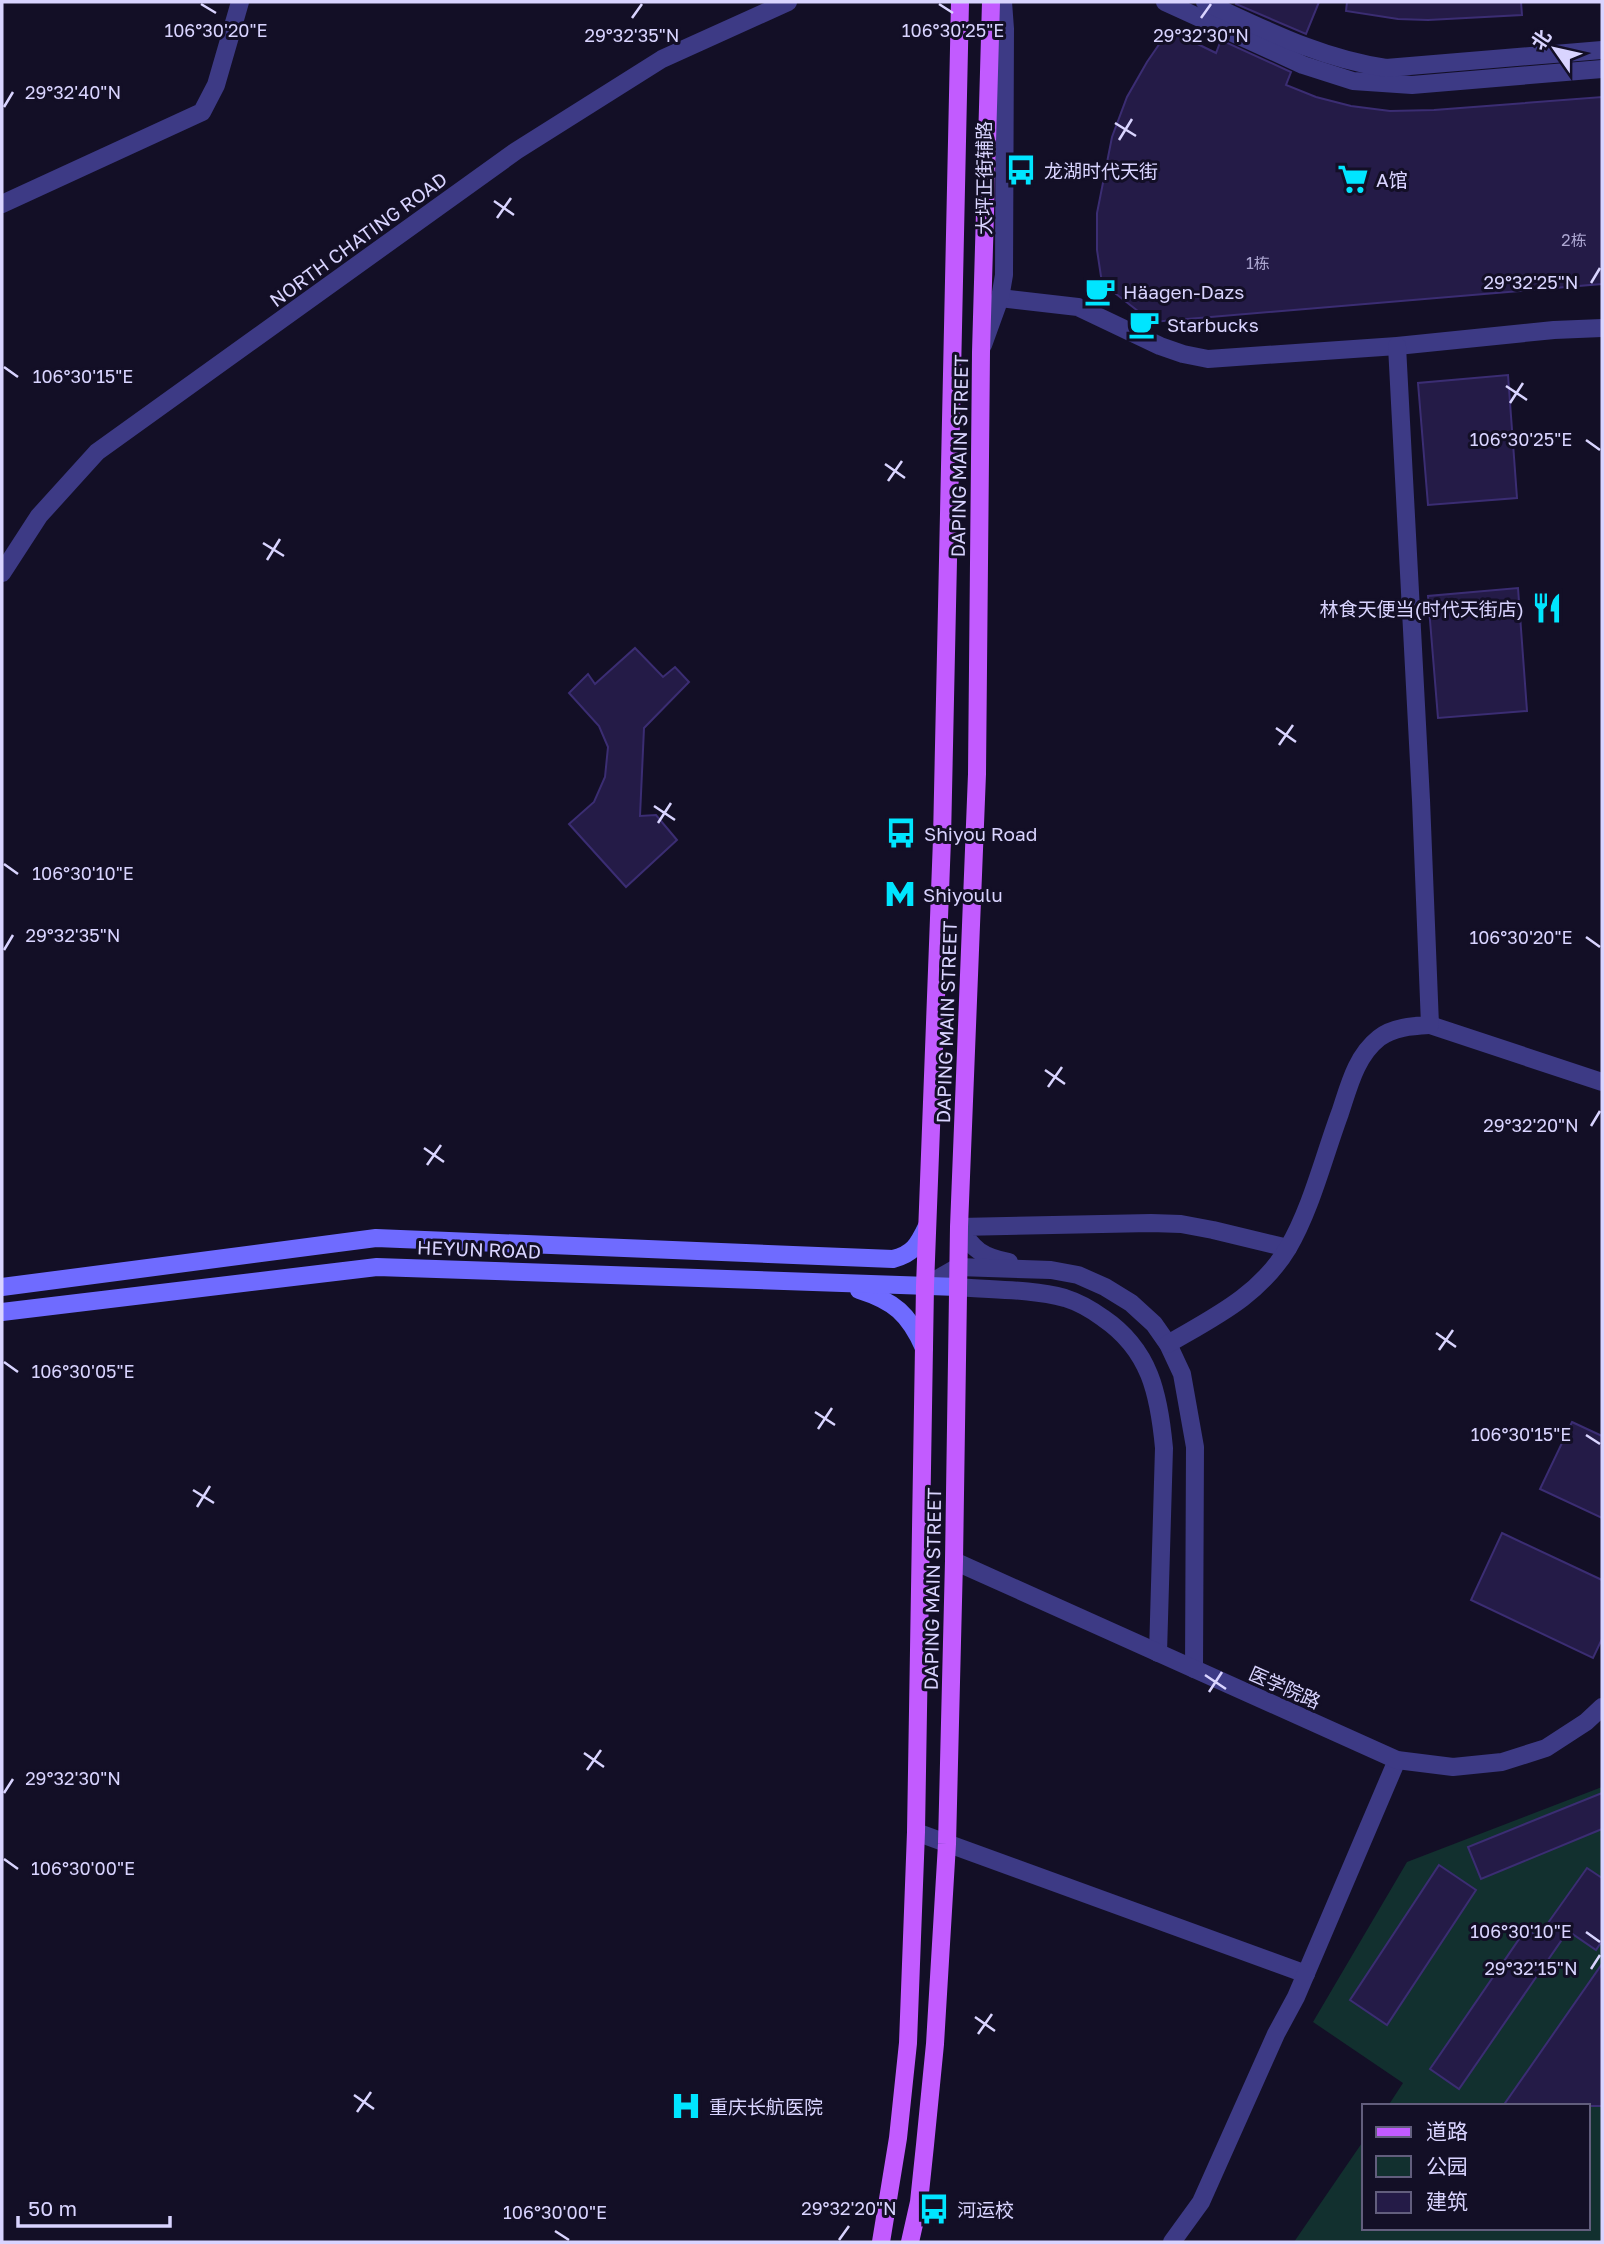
<svg xmlns="http://www.w3.org/2000/svg" width="1604" height="2244" font-family="'Golos Text','Noto Sans SC',sans-serif">
	<rect width="100%" height="100%" fill="#130f26"/>
	<polygon fill="#12302f" points="1602,1787 1602,2242 1294,2242 1364,2140 1364,2228 1588,2228 1588,2106 1388,2106 1403,2083 1313,2022 1407,1862"/>
	<g fill="#241b47" stroke="#3b2d73" stroke-width="2">
		<polygon points="1237,2 1319,2 1306,34 1236,4"/>
		<polygon points="1347,2 1521,2 1522,15 1428,20 1398,19 1346,11"/>
		<polygon points="1169,30 1216,53 1221,40 1291,72 1286,85 1316,97 1351,106 1390,111 1434,110 1602,97 1602,284 1152,322 1102,283 1097,250 1097,213 1112,137 1127,97 1147,62"/>
		<polygon points="1508,375 1517,498 1428,505 1418,383"/>
		<polygon points="1518,588 1527,711 1438,718 1428,596"/>
		<polygon points="635,648 663,677 675,667 689,682 644,728 640,816 656,815 677,840 626,887 569,824 594,802 605,777 608,747 599,726 569,693 588,674 595,684"/>
		<polygon points="1572,1422 1602,1436 1602,1518 1540,1489"/>
		<polygon points="1502,1533 1602,1580 1602,1639 1593,1658 1471,1600"/>
		<polygon points="1602,1793 1602,1829 1481,1879 1468,1847"/>
		<polygon points="1439,1865 1476,1890 1387,2025 1350,2000"/>
		<polygon points="1587,1868 1602,1878 1602,1941 1596,1950 1568,1931 1459,2089 1430,2069 1526,1929 1538,1937"/>
		<polygon points="1602,1964 1602,2106 1503,2106"/>
	</g>
	<g fill="none" stroke-linecap="round" stroke-linejoin="round">
		<g stroke="#3d3a85" stroke-width="18">
			<polyline points="2,204 202,112 216,85 240,2"/>
			<polyline points="1000,298 1078,307 1160,346 1183,354 1208,359 1397,346 1554,330 1602,328"/>
			<polyline points="1430,1025 1602,1082"/>
			<path d="M 1009,1262 C 983,1257 973,1250 959,1227 L 1151,1223 L 1181,1224 L 1213,1230 L 1288,1248"/>
			<polyline points="925,1286 958,1267 1051,1270 1078,1275 1105,1287 1131,1303 1154,1324 1168,1344 1182,1374 1195,1447 1194,1669"/>
			<path d="M 958,1287 C 993,1290 1031,1289 1065,1298 C 1078,1302 1092,1310 1103,1318 C 1150,1350 1159,1394 1164,1448 L 1158,1653"/>
			<path d="M 1168,1344 C 1214,1317 1259,1296 1288,1248 C 1311,1209 1324,1156 1340,1113 C 1349,1086 1356,1056 1379,1038 C 1393,1027 1413,1026 1430,1025 L 1421,800 L 1397,346"/>
			<polyline points="916,1832 1306,1974"/>
			<polyline points="1172,2242 1201,2202 1276,2034 1296,1997 1397,1760"/>
		</g>
		<g stroke="#3d3a85" stroke-width="18">
			<polyline points="1165,2 1303,65 1353,81 1412,85 1602,69"/>
			<path d="M 1205,2 C 1266,30 1319,58 1386,68 L 1602,50"/>
			<polyline points="983,345 1000,298 1004,275 1005,29 1003,2"/>
			<polyline points="2,573 39,516 97,452 516,151 662,59 788,2"/>
			<polyline points="954,1561 1397,1760 1453,1767 1502,1762 1546,1748 1586,1722 1602,1707"/>
		</g>
		<g stroke="#6f6bff" stroke-width="18">
			<path d="M 2,1287 L 376,1238 L 893,1259 C 913,1254 918,1245 927,1226"/>
			<path d="M 859,1290 C 894,1301 909,1314 924,1348"/>
			<polyline points="2,1312 377,1267 958,1287"/>
		</g>
		<g stroke="#c25bff" stroke-width="18">
			<polyline points="881,2242 898,2138 908,2043 916,1832 925,1286 942,839 960,2"/>
			<polyline points="910,2242 919,2202 925,2145 935,2044 947,1844 954,1561 959,1227 977,774 981,352 991,2"/>
		</g>
	</g>
	<path fill="none" stroke="#d9d4ff" stroke-width="2.5" d="M 201,4 L 216,13M 939,4 L 953,13M 632,18 L 642,4M 1201,18 L 1211,4M 4,107 L 13,92M 1115,123 L 1136,136M 1119,140 L 1132,119M 494,201 L 514,215M 497,218 L 511,198M 1591,283 L 1600,268M 4,367 L 18,377M 1506,386 L 1527,400M 1510,403 L 1523,383M 1586,440 L 1600,450M 885,464 L 905,478M 888,481 L 902,461M 263,543 L 284,556M 267,560 L 280,539M 1276,728 L 1296,742M 1279,745 L 1293,725M 654,806 L 675,820M 658,823 L 671,803M 4,864 L 18,874M 1586,937 L 1600,947M 4,950 L 13,935M 1045,1070 L 1065,1084M 1048,1087 L 1062,1067M 1591,1126 L 1600,1111M 424,1148 L 444,1162M 427,1165 L 441,1145M 1436,1333 L 1456,1347M 1439,1350 L 1453,1330M 4,1362 L 18,1372M 815,1412 L 835,1425M 818,1429 L 832,1408M 1586,1435 L 1600,1444M 193,1490 L 214,1503M 197,1507 L 210,1486M 1205,1675 L 1226,1689M 1209,1692 L 1222,1672M 584,1753 L 604,1767M 587,1770 L 601,1750M 4,1793 L 13,1779M 4,1859 L 18,1869M 1586,1932 L 1600,1942M 1591,1969 L 1600,1955M 975,2017 L 995,2031M 978,2034 L 992,2014M 354,2095 L 374,2109M 357,2112 L 371,2092M 555,2231 L 569,2240M 839,2240 L 849,2226"/>
	<defs>
		<g id="bus-bare" transform="scale(2.415)"><path d="M-5-6H5V4H4V6H2V4H-2V6H-4V4H-5ZM-3.5-4V0h7V-4ZM-3.5 1.2v1.5H-2V1.2ZM2 1.2v1.5H3.5V1.2Z" fill="#00e5ff" stroke="#130f26" stroke-width="2.5" paint-order="stroke"/></g>
		<g id="supermarket-bare" transform="scale(2.415)"><path d="M-6-5.5h2.5l.6 2H6L4.5 2H-2.5L-4.4-4H-6ZM-1.5 3.2a1.3 1.3 0 1 0 .1 0ZM3 3.2a1.3 1.3 0 1 0 .1 0Z" fill="#00e5ff" stroke="#130f26" stroke-width="2.5" paint-order="stroke"/></g>
		<g id="cafe-bare" transform="scale(2.415)"><path d="M-5.5-4.5H6V0H3Q3 3.5 0 3.5H-2.5Q-5.5 3.5-5.5 0ZM3-3.2v2h1.7v-2ZM-6 4.5H4V6H-6Z" fill="#00e5ff" stroke="#130f26" stroke-width="2.5" paint-order="stroke"/></g>
		<g id="restaurant-bare" transform="scale(2.415)"><path d="M-5-6h1v4h1v-4h1v4h1v-4h1v5L-1.5 .5V6h-2V.5L-5-1ZM5-6V6H3V1.5H1.5Q1.5-4 5-6Z" fill="#00e5ff" stroke="#130f26" stroke-width="2.5" paint-order="stroke"/></g>
		<g id="metro-bare" transform="scale(2.415)"><path d="M-5.5 5V-5H-3L0 0L3-5H5.5V5H3V-.5L0 4L-3-.5V5Z" fill="#00e5ff" stroke="#130f26" stroke-width="2.5" paint-order="stroke"/></g>
		<g id="hospital-bare" transform="scale(2.415)"><path d="M-5-5h3v3.5h4V-5h3V5h-3V1.5h-4V5h-3Z" fill="#00e5ff" stroke="#130f26" stroke-width="2.5" paint-order="stroke"/></g>
	</defs>
	<g fill-rule="evenodd">
		<use href="#bus-bare" x="1021" y="170"/>
		<use href="#supermarket-bare" x="1353" y="179"/>
		<use href="#cafe-bare" x="1100" y="291"/>
		<use href="#cafe-bare" x="1144" y="324"/>
		<use href="#restaurant-bare" x="1547" y="608"/>
		<use href="#bus-bare" x="901" y="833"/>
		<use href="#metro-bare" x="900" y="894"/>
		<use href="#hospital-bare" x="686" y="2106"/>
		<use href="#bus-bare" x="934" y="2209"/>
	</g>
	<g text-anchor="middle" dominant-baseline="central" stroke-width="6" stroke-linejoin="round" paint-order="stroke">
		<g font-size="16" fill="#aca6d1">
			<text x="1574" y="240">2栋</text>
			<text x="1258" y="263">1栋</text>
		</g>
		<g font-size="19" fill="#d9d4ff" stroke="#130f26" text-anchor="start">
			<text x="1044" y="170">龙湖时代天街</text>
			<text x="1376" y="179">A馆</text>
			<text x="1123" y="291">Häagen-Dazs</text>
			<text x="1167" y="324">Starbucks</text>
			<text x="1524" y="608" text-anchor="end">林食天便当(时代天街店)</text>
			<text x="924" y="833">Shiyou Road</text>
			<text x="923" y="894">Shiyoulu</text>
			<text x="709" y="2106">重庆长航医院</text>
			<text x="957" y="2209">河运校</text>
		</g>
		<g font-size="19" fill="#d9d4ff" stroke="#130f26">
			<text transform="translate(983 178) rotate(-90)">大坪正街辅路</text>
			<text transform="translate(358 239) rotate(-36)">NORTH CHATING ROAD</text>
			<text transform="translate(959 456) rotate(-89)">DAPING MAIN STREET</text>
			<text transform="translate(946 1022) rotate(-88)">DAPING MAIN STREET</text>
			<text transform="translate(479 1249) rotate(2)">HEYUN ROAD</text>
			<text transform="translate(932 1589) rotate(-89)">DAPING MAIN STREET</text>
			<text transform="translate(1285 1687) rotate(24)">医学院路</text>
		</g>
	</g>
	<g font-size="18" text-anchor="middle" fill="#d9d4ff" stroke="#130f26" stroke-width="6" stroke-linejoin="round" paint-order="stroke">
		<text x="216" y="37">106°30'20"E</text>
		<text x="953" y="37">106°30'25"E</text>
		<text x="632" y="42">29°32'35"N</text>
		<text x="1201" y="42">29°32'30"N</text>
		<text x="73" y="99">29°32'40"N</text>
		<text x="1531" y="289">29°32'25"N</text>
		<text x="83" y="383">106°30'15"E</text>
		<text x="1521" y="446">106°30'25"E</text>
		<text x="83" y="880">106°30'10"E</text>
		<text x="73" y="942">29°32'35"N</text>
		<text x="1521" y="944">106°30'20"E</text>
		<text x="1531" y="1132">29°32'20"N</text>
		<text x="83" y="1378">106°30'05"E</text>
		<text x="1521" y="1441">106°30'15"E</text>
		<text x="73" y="1785">29°32'30"N</text>
		<text x="83" y="1875">106°30'00"E</text>
		<text x="1521" y="1938">106°30'10"E</text>
		<text x="1531" y="1975">29°32'15"N</text>
		<text x="849" y="2215">29°32'20"N</text>
		<text x="555" y="2219">106°30'00"E</text>
	</g>
	<rect width="1604" height="2244" fill="none" stroke="#d9d4ff" stroke-width="7"/>
	<rect x="1362" y="2104" width="228" height="126" fill="#130f26" stroke="#625e7d" stroke-width="2"/>
	<rect x="1376" y="2127" width="35" height="10" fill="#c25bff" stroke="#625e7d" stroke-width="2"/>
	<text x="1426" y="2139" font-size="21" fill="#d9d4ff">道路</text>
	<rect x="1376" y="2156" width="35" height="21" fill="#12302f" stroke="#625e7d" stroke-width="2"/>
	<text x="1426" y="2174" font-size="21" fill="#d9d4ff">公园</text>
	<rect x="1376" y="2192" width="35" height="21" fill="#241b47" stroke="#625e7d" stroke-width="2"/>
	<text x="1426" y="2209" font-size="21" fill="#d9d4ff">建筑</text>
	<g transform="translate(1555 49) rotate(304)" stroke="#130f26" stroke-width="5" paint-order="stroke">
	<path d="M0-5L12 26L0 18L-12 26Z" fill="#d9d4ff"/>
	<text y="-10" font-size="19" font-weight="bold" text-anchor="middle" fill="#d9d4ff">北</text>
	</g>
	<path d="M18 2216v10h152v-10" fill="none" stroke="#d9d4ff" stroke-width="3.5"/>
	<text x="28" y="2216" font-size="21" fill="#d9d4ff" stroke="#130f26" stroke-width="5" paint-order="stroke">50 m</text>
</svg>
